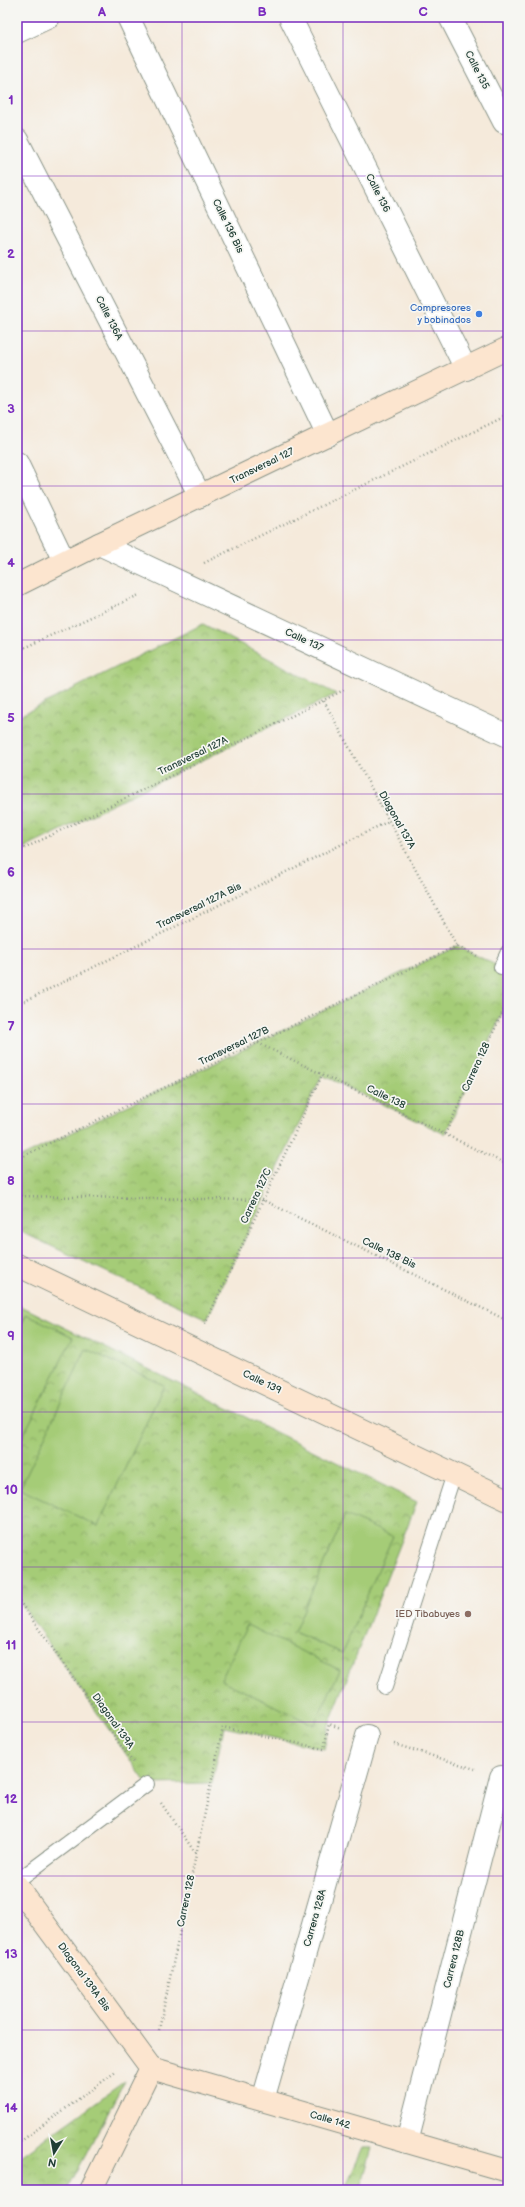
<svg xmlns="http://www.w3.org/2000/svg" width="525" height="2207" font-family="'Balsamiq Sans',sans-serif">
	<defs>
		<pattern id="park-crowns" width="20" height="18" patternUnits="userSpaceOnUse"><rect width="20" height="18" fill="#a5cc77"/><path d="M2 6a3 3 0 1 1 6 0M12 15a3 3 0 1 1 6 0" fill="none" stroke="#86a762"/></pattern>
	</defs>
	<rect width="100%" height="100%" fill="#f6f6f2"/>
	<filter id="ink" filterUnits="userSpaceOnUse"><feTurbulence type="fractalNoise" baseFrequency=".025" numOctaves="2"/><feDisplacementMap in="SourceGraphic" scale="8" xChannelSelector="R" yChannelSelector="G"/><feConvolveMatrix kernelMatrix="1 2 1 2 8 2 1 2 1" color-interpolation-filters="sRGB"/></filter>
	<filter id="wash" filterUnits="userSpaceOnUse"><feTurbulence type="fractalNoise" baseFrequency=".012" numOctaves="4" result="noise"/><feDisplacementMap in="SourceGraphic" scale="16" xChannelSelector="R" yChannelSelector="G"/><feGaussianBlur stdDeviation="0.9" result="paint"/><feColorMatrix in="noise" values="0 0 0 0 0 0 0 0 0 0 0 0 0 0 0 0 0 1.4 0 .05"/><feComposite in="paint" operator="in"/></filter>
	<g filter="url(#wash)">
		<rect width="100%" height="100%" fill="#f5eadb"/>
		<g fill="url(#park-crowns)" stroke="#628456">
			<polygon points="203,624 336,694 17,852 17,717"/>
			<polygon points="457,946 508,971 508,1001 445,1134 322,1075 207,1319 17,1230 17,1159"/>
			<polygon points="17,1304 417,1502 329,1724 324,1749 224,1727 212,1783 147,1784 17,1598"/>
			<polygon points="125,2081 67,2190 17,2190 17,2159"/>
			<polygon points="363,2148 372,2148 360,2190 344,2190"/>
		</g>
		<g fill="#a5cc77" stroke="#628456">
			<polygon points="26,1314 73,1337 21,1440 17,1438 17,1332"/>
			<polygon points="86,1349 164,1385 98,1526 20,1489"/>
			<polygon points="345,1515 393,1536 342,1653 294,1632"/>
			<polygon points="247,1625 340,1670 314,1725 221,1680"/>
		</g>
	</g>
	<g filter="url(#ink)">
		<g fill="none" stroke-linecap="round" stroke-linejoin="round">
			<g stroke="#8a9488" stroke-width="16">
				<g id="lane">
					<polyline points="501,967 508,952"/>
					<polyline points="385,1687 454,1474"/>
					<polyline points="17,1881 147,1784"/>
				</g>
			</g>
			<g stroke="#8a9488" stroke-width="24">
				<g id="street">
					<polyline points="128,17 328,435"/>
					<polyline points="290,17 466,369"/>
					<polyline points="450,17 504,122 508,121"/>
					<polyline points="17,32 49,17"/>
					<polyline points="17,140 200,496"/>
					<polyline points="17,463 64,561"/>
					<polyline points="99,544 508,736"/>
					<polyline points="263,2100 367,1736"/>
					<polyline points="407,2142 501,1777"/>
				</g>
			</g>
			<g stroke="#8a9488" stroke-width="24">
				<g id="secondary">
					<polyline points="17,585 99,544 508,348"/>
					<polyline points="17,1265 508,1500"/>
					<polyline points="17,1886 151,2068"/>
					<polyline points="151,2068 508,2171"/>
					<polyline points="91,2190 151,2068"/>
				</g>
			</g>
			<g stroke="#8a9488" stroke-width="2.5" stroke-dasharray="1 3" stroke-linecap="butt">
				<polyline points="204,563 508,415"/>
				<polyline points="17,651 139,595"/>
				<polyline points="324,701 457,946 479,957"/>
				<polyline points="17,852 344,690"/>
				<polyline points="17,1005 389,821"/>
				<polyline points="258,1043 508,1165"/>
				<polyline points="445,1134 508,1001"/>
				<polyline points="17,1159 457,946"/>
				<polyline points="17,1196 263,1200 508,1321"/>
				<polyline points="205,1324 322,1075"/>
				<polyline points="17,1598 134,1764"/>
				<polyline points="394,1744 475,1769"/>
				<polyline points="161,1803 196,1854"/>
				<polyline points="159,2030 223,1727 324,1749 329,1724 341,1728"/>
				<polyline points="17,2144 117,2071"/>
			</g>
			<use href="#lane" stroke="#fff" stroke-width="14"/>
			<use href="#street" stroke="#fff" stroke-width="22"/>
			<use href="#secondary" stroke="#fce5cf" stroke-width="22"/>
		</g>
	</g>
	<path fill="none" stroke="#7b2cbf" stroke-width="1" stroke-opacity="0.55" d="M 182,17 L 182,2190M 343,17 L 343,2190M 17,176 L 508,176M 17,331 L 508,331M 17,486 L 508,486M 17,640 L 508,640M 17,794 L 508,794M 17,949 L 508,949M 17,1104 L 508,1104M 17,1258 L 508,1258M 17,1412 L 508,1412M 17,1567 L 508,1567M 17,1722 L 508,1722M 17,1876 L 508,1876M 17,2030 L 508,2030"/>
	<circle fill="#3f7fe0" stroke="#f6f6f2" stroke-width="1.5" cx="479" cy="314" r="4"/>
	<circle fill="#8d6e63" stroke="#f6f6f2" stroke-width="1.5" cx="468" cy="1614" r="4"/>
	<g text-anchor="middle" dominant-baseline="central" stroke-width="3.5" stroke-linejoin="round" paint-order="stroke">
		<g font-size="10" fill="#1f3d34" stroke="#f6f6f2">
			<text transform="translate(477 70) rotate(63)">Calle 135</text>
			<text transform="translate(378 193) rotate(63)">Calle 136</text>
			<text transform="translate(228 226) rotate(64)">Calle 136 Bis</text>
			<text transform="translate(109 318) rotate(63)">Calle 136A</text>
			<text transform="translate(262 466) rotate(-26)">Transversal 127</text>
			<text transform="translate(304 640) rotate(25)">Calle 137</text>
			<text transform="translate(193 756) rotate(-26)">Transversal 127A</text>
			<text transform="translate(397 820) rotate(61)">Diagonal 137A</text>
			<text transform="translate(199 906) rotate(-26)">Transversal 127A Bis</text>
			<text transform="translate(234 1046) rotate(-26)">Transversal 127B</text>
			<text transform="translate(476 1067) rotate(-65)">Carrera 128</text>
			<text transform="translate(386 1097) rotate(26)">Calle 138</text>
			<text transform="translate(256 1196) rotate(-65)">Carrera 127C</text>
			<text transform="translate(389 1253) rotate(26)">Calle 138 Bis</text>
			<text transform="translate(262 1382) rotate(26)">Calle 139</text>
			<text transform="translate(113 1721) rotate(55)">Diagonal 139A</text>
			<text transform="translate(186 1901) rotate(-78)">Carrera 128</text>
			<text transform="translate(315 1918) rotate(-74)">Carrera 128A</text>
			<text transform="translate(454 1959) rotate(-76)">Carrera 128B</text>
			<text transform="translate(84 1977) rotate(54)">Diagonal 139A Bis</text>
			<text transform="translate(330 2120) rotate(16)">Calle 142</text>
		</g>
		<g font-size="10" fill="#366cbe" stroke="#f6f6f2" text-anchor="end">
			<text x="471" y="308">Compresores<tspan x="471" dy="12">y bobinados</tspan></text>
		</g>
		<g font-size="10" fill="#785e54" stroke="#f6f6f2" text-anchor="end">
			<text x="460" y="1614">IED Tibabuyes</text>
		</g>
	</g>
	<rect width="525" height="2207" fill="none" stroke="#f6f6f2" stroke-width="44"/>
	<g transform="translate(54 2153) rotate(191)" stroke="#f6f6f2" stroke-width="3" paint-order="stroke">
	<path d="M0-3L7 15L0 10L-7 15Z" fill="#1f3d34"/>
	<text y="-6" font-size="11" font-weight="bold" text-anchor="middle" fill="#1f3d34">N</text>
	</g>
	<rect x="22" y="22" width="481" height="2163" fill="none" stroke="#7b2cbf" stroke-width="1.5"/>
	<g font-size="13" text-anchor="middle" font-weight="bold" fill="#7b2cbf">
		<text x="102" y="16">A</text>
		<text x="262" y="16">B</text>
		<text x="423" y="16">C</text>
		<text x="11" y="104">1</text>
		<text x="11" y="258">2</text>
		<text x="11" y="413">3</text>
		<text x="11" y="567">4</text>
		<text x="11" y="722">5</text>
		<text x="11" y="876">6</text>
		<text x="11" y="1031">7</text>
		<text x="11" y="1185">8</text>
		<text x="11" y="1340">9</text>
		<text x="11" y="1494">10</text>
		<text x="11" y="1649">11</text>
		<text x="11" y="1803">12</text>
		<text x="11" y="1958">13</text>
		<text x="11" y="2112">14</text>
	</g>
</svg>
